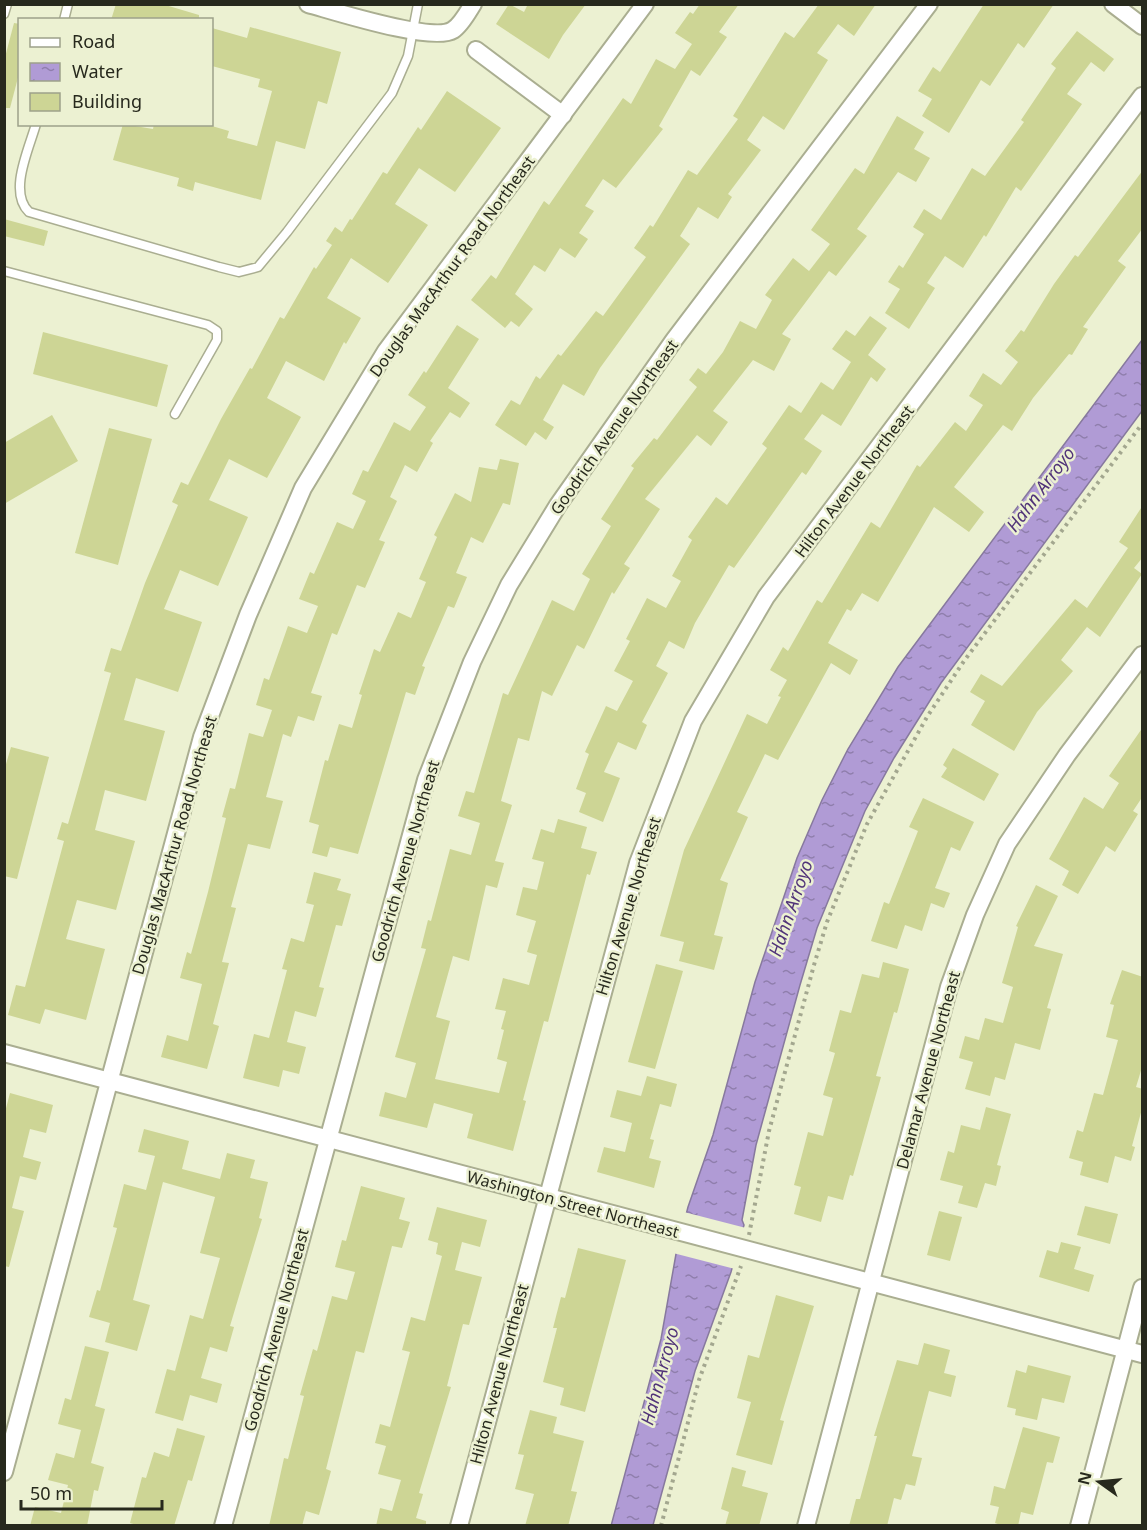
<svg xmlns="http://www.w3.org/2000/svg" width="1147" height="1530" font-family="'Noto Sans',sans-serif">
	<defs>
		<pattern id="water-ripples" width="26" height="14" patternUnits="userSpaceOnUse" patternTransform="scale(1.5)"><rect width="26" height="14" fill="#b09bd5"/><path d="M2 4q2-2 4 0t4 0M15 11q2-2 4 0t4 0" fill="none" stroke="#8f7eac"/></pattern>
	</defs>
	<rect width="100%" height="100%" fill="#ecf1d2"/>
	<polygon fill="url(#water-ripples)" stroke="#87799e" stroke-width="1.5" points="1142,340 1142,411 941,683 894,758 865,811 817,928 800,985 756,1145 742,1220 744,1225 731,1272 695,1371 653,1525 611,1526 661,1339 676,1254 688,1207 713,1135 755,982 797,858 822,800 848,749 898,667"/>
	<polygon fill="#ecf1d2" points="684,1212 746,1228 735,1269 673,1253"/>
	<g fill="#cdd595">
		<polygon points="116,4 162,4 199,15 199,20 111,20"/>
		<polygon points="509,4 524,12 528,4 586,4 563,35 549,59 496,24"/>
		<polygon points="700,4 739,4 719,32 727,37 700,76 691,70 659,126 663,129 616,188 603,179 585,206 594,211 579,233 588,239 575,258 560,248 545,272 534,265 515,294 533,309 519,327 511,321 505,328 471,300 491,275 496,279 544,201 549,205 623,98 631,104 656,59 675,69 692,44 675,33 690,12 693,14"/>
		<polygon points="819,4 876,4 854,36 838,24 817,53 828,60 784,130 763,116 747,140 761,150 728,194 732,197 718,219 698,207 680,236 690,244 600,368 584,396 563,384 543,420 554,427 546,440 535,432 526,446 495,425 511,400 520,405 536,376 540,379 558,354 561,356 596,311 603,316 646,257 634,248 650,225 653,227 688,170 697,175 738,119 733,116 785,32 794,38"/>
		<polygon points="984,4 1054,4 1024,48 1018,43 990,86 981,80 949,133 922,116 932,99 918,91 933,67 940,72"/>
		<polygon points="14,23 20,24 20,70 10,108 4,108 4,61"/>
		<polygon points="250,27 341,52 327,104 318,101 305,149 276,141 261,200 195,182 193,191 177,186 179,178 113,160 123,124 153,129 154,124 205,124 229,131 227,138 257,146 272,91 258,87 260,79 212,66 212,28 247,38"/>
		<polygon points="1077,31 1114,59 1104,72 1091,62 1067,94 1082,104 1021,191 1016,187 986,237 984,235 963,268 945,256 927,283 935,288 909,329 885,313 900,289 888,282 899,265 903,268 924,234 913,227 924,209 941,220 972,168 985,176 1024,122 1021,120 1056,68 1051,64"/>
		<polygon points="447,91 501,128 455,192 419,168 395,204 428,225 388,283 351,258 327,298 361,318 346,344 344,342 324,381 286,361 267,398 301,417 267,478 229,459 209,500 248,517 218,586 180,570 164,609 202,622 178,692 136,678 124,720 165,731 146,801 105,790 95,830 135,841 116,910 77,900 66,939 105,949 86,1020 45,1009 40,1024 8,1015 16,985 25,987 64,841 57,839 62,822 68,824 111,673 104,671 111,648 121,651 145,583 178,505 172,502 181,482 188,485 221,419 250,368 252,369 280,317 284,319 314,267 316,269 332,245 326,241 335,227 342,232 350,219 352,220 383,172 387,174 418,127 421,130"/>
		<polygon points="897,116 924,132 914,149 930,158 916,182 898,172 857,229 867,236 836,276 829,271 782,334 791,339 774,371 753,360 713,411 728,422 711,446 697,435 645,499 660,509 624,564 630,568 614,594 612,592 584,649 577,645 552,696 542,691 529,741 518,738 501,801 512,805 495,861 504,863 497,888 486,885 469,961 453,956 436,1017 450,1021 435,1079 499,1093 507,1062 497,1059 504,1030 501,1029 506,1011 495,1009 503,978 529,985 537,955 527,952 536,921 516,915 523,887 537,890 544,862 532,859 541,829 554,833 558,819 587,827 581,848 597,852 590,875 587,874 548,1022 544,1021 523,1100 526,1101 513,1151 467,1138 473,1114 434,1103 427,1128 379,1116 385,1092 406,1098 416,1063 395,1057 426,949 421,948 428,920 431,921 450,849 471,855 480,823 458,816 466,791 474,793 503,693 508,695 552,600 574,611 590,579 582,574 611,526 601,519 634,468 631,466 654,438 657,440 697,387 689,380 698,368 706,374 723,352 740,321 756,329 772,300 765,295 793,258 809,271 830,244 811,230 855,168 864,174"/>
		<polygon points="1143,170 1143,228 1118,261 1126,267 1083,327 1088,329 1072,355 1069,354 1033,398 1012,431 1003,425 954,487 984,512 969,532 934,507 878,602 862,593 851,611 847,609 828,643 858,660 850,675 831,663 778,760 765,754 737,812 748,817 720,880 728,883 714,935 723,937 714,970 679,961 684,942 660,936 684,850 747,714 767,724 781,697 778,696 787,680 770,670 783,647 788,651 817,600 822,603 871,522 880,528 917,465 920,467 955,422 966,431 983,405 969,396 983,373 1001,385 1018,362 1005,351 1021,330 1024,332 1054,284 1075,255 1078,257"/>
		<polygon points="4,219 48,231 44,246 4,236"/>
		<polygon points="870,316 887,328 868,355 886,369 877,382 871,377 841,426 822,414 804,439 822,451 806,475 802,472 734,568 729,565 695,623 684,649 669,641 656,666 668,673 642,722 647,725 636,750 618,742 604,772 620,778 603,822 579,812 586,793 576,789 589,754 585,752 606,706 617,711 633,681 614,671 630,641 626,639 647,598 666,608 681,581 672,576 692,540 688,537 716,497 727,505 767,448 762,444 789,405 801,413 821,382 833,390 851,362 832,349 846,330 855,336"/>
		<polygon points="457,325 479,339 448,388 470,403 460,418 450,412 430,441 433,443 417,472 405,465 390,497 397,501 379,540 385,542 365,588 357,585 337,635 332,633 311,693 322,696 314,721 298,716 291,737 283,734 266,797 283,801 270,849 248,844 231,907 236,908 222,962 229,963 213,1024 219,1026 207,1069 161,1057 167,1035 188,1041 202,984 180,978 187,952 191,954 208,892 226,818 222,817 230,788 235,789 249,733 263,737 272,710 256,705 264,678 269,680 288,626 307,633 318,606 299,599 310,572 314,574 337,522 353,529 366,501 352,494 363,470 368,472 394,422 410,431 426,407 408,395 424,371 426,373"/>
		<polygon points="43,332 168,365 157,407 33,374"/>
		<polygon points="52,415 78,461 4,504 4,443"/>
		<polygon points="109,428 152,439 118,565 75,553"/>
		<polygon points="500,459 519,463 510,505 503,503 483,543 471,537 456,573 467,577 454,608 448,606 422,666 425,667 415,695 406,692 358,854 330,847 327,857 312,853 319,825 309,822 325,760 328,761 339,724 352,728 362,695 359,694 374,649 380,652 398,612 411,618 426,582 419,579 437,537 434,535 455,493 471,502 479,467 497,470"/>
		<polygon points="1143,505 1143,557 1134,568 1142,574 1100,637 1087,627 1061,660 1073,671 1037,712 1014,751 971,725 985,701 970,692 981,674 1002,686 1075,599 1087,608 1128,548 1119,542"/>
		<polygon points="1143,727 1143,796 1133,811 1138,814 1115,852 1106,846 1078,894 1062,885 1069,871 1049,859 1084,797 1103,809 1119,783 1109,776"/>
		<polygon points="11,747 49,757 17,879 4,876 4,771"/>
		<polygon points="953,748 999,774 984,801 941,777 947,768 943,765"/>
		<polygon points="923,798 974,822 960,851 951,847 935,888 950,893 944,908 931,903 922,931 905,925 897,949 871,941 884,902 889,904 918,831 909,827"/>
		<polygon points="314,872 341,879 337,890 351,894 342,926 336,925 319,987 324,988 316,1017 295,1011 287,1042 306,1047 299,1074 283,1070 279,1087 243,1078 254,1034 269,1038 287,970 282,969 291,938 304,942 314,905 306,903"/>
		<polygon points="1036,885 1058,896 1034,946 1063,954 1047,1008 1051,1009 1040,1050 1015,1043 1005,1080 995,1077 990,1096 965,1089 973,1062 959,1058 965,1036 979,1040 985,1018 1003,1023 1013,987 1002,983 1018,927 1016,926"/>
		<polygon points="883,962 909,969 897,1013 894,1012 876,1076 881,1077 853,1176 850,1175 843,1200 828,1196 821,1222 794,1214 801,1187 794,1185 808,1132 823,1136 833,1098 823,1095 835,1053 829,1051 840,1010 851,1013 862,974 879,978"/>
		<polygon points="656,964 683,971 655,1069 628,1062"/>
		<polygon points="1122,970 1143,977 1143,1064 1136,1087 1143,1089 1143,1105 1132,1146 1135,1147 1131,1161 1115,1156 1108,1183 1080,1175 1083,1162 1069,1158 1077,1130 1083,1132 1094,1093 1103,1095 1118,1040 1106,1037 1114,1005 1110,1004"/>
		<polygon points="647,1076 677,1084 671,1107 660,1104 650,1139 654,1140 649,1158 661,1161 654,1188 597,1172 604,1147 625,1152 632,1123 610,1117 617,1090 641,1096"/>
		<polygon points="10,1093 53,1105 46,1133 30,1129 23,1157 41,1162 36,1180 20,1176 12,1208 24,1211 9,1267 4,1266 4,1116"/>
		<polygon points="986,1107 1011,1114 997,1165 1001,1166 996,1186 985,1183 977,1208 958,1203 963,1186 940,1180 948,1151 954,1153 961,1125 980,1130"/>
		<polygon points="144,1129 189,1141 182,1169 220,1179 227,1153 255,1160 250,1178 268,1182 259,1218 262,1219 230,1326 234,1327 227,1352 210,1347 201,1378 222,1384 217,1403 190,1395 183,1421 155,1413 167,1369 175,1371 190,1315 203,1319 220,1258 200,1253 215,1197 163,1182 133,1300 150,1305 137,1351 105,1342 110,1323 89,1317 97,1290 100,1291 117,1228 113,1227 124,1184 146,1190 155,1156 138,1152"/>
		<polygon points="361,1186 405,1198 399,1219 410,1222 402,1248 392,1246 364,1353 356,1351 326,1469 331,1471 319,1515 306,1511 302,1526 269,1526 284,1458 288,1459 304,1396 300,1395 313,1349 317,1351 332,1296 347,1300 355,1272 335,1267 342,1240 346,1241"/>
		<polygon points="1085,1206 1118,1214 1110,1244 1077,1235"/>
		<polygon points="437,1207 487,1220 480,1247 462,1242 455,1270 482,1277 469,1325 463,1324 447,1386 451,1387 419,1493 423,1494 416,1518 426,1521 426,1526 376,1526 380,1508 392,1511 401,1480 378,1474 386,1446 375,1443 380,1424 390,1427 410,1352 402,1350 411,1317 425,1321 442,1256 436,1254 438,1243 428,1240"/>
		<polygon points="939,1211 962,1217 950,1261 927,1255"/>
		<polygon points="1061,1242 1081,1247 1074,1269 1094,1275 1089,1292 1039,1277 1047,1250 1058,1253"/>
		<polygon points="578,1248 626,1260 585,1412 560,1405 564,1388 543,1382 557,1328 553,1328 561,1297 565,1298"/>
		<polygon points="776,1295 814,1306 780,1420 784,1421 772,1465 736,1455 751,1402 737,1398 748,1355 759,1358"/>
		<polygon points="924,1343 950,1350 944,1373 956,1376 951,1397 929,1391 912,1456 922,1458 915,1486 906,1484 901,1500 894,1498 887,1526 849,1526 856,1499 860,1499 877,1436 874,1436 897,1360 918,1365"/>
		<polygon points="85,1346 109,1352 95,1406 105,1409 91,1463 104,1467 98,1491 94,1490 87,1526 30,1526 35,1507 61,1513 68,1485 48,1480 56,1453 74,1458 81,1430 58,1424 65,1398 71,1400"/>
		<polygon points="1028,1365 1071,1376 1064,1403 1042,1398 1037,1420 1015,1415 1016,1409 1007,1407 1016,1370 1026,1373"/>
		<polygon points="530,1410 557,1417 553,1433 584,1441 571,1491 577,1492 568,1526 525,1526 534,1494 515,1489 524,1455 518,1454"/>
		<polygon points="1023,1427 1060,1437 1053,1463 1047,1462 1033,1515 1021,1512 1018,1526 1003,1526 995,1523 999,1507 990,1505 994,1486 1005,1489"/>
		<polygon points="177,1428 205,1436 192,1481 188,1480 174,1526 140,1526 130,1523 142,1477 146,1478 154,1452 169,1457"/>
		<polygon points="732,1467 746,1471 742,1486 768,1493 759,1526 725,1526 729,1512 721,1509"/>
	</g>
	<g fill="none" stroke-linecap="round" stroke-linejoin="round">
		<g stroke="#aaae91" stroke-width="11">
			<g id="service">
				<polyline points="4,14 7,4"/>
				<polyline points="64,20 68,4"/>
				<path d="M 36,124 C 29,149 8,192 29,212 L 219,267 L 239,272 L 258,267 L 287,232 L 392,93 L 408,56 L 418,4"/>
				<polyline points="4,271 208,325 217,331 217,340 175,414"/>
			</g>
		</g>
		<g stroke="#aaae91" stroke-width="20">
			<g id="minor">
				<path d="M 308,4 C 334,11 433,43 453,30 C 461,25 468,12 473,4"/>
				<polyline points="1113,4 1142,26"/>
				<polyline points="476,50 563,115"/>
				<polyline points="4,1053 1142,1354"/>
				<polyline points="4,1472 202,737 248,615 303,488 386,351 645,4"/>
				<polyline points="223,1526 426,780 472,662 509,585 558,505 674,340 929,4"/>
				<polyline points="459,1526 638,863 693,721 766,597 1142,96"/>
				<polyline points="806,1526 949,987 975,915 1007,844 1067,755 1142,655"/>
				<polyline points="1079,1526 1142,1288"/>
			</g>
		</g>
		<g stroke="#a3a78f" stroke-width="4" stroke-dasharray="3 4.5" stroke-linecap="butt">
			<polyline points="749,1235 769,1131 814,965 827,922 867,824 927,717 964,661 1142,424"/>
			<polyline points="661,1526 699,1380 741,1266"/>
		</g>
		<use href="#service" stroke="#fff" stroke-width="8"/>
		<use href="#minor" stroke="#fff" stroke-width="16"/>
	</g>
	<g text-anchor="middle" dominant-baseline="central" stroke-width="5" stroke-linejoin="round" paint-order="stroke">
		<g font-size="16" fill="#27291d" stroke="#ecf1d2">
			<text transform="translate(452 266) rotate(-54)">Douglas MacArthur Road Northeast</text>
			<text transform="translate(614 427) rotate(-55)">Goodrich Avenue Northeast</text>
			<text transform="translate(854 481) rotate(-53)">Hilton Avenue Northeast</text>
			<text transform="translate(174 845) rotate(-74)">Douglas MacArthur Road Northeast</text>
			<text transform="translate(405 861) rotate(-74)">Goodrich Avenue Northeast</text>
			<text transform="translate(628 906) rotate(-73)">Hilton Avenue Northeast</text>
			<text transform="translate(928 1070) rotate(-75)">Delamar Avenue Northeast</text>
			<text transform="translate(573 1204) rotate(15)">Washington Street Northeast</text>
			<text transform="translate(276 1330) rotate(-75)">Goodrich Avenue Northeast</text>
			<text transform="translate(499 1374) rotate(-75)">Hilton Avenue Northeast</text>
		</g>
		<g font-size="18" font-style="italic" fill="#513479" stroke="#ecf1d2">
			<text transform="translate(1040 489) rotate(-53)">Hahn Arroyo</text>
			<text transform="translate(790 908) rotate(-71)">Hahn Arroyo</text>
			<text transform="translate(659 1376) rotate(-75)">Hahn Arroyo</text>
		</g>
	</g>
	<rect width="1147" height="1530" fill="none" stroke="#27291d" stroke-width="12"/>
	<rect x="18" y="18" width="195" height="108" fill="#ecf1d2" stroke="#9da18a" stroke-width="1.5"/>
	<rect x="30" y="38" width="30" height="9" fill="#ffffff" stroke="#9da18a" stroke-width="1.5"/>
	<text x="72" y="48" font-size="18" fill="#27291d">Road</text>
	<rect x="30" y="63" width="30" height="18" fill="url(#water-ripples)" stroke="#9da18a" stroke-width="1.5"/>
	<text x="72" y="78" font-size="18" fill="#27291d">Water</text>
	<rect x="30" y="93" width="30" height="18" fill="#cdd595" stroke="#9da18a" stroke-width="1.5"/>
	<text x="72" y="108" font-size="18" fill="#27291d">Building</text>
	<g transform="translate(1099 1482) rotate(285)" stroke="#ecf1d2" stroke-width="4.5" paint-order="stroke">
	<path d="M0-4.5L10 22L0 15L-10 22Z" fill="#27291d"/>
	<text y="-9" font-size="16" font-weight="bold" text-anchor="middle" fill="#27291d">N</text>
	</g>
	<path d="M21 1500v9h141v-9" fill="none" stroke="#27291d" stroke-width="3"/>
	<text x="30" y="1500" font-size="18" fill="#27291d" stroke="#ecf1d2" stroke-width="4.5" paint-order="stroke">50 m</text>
</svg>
